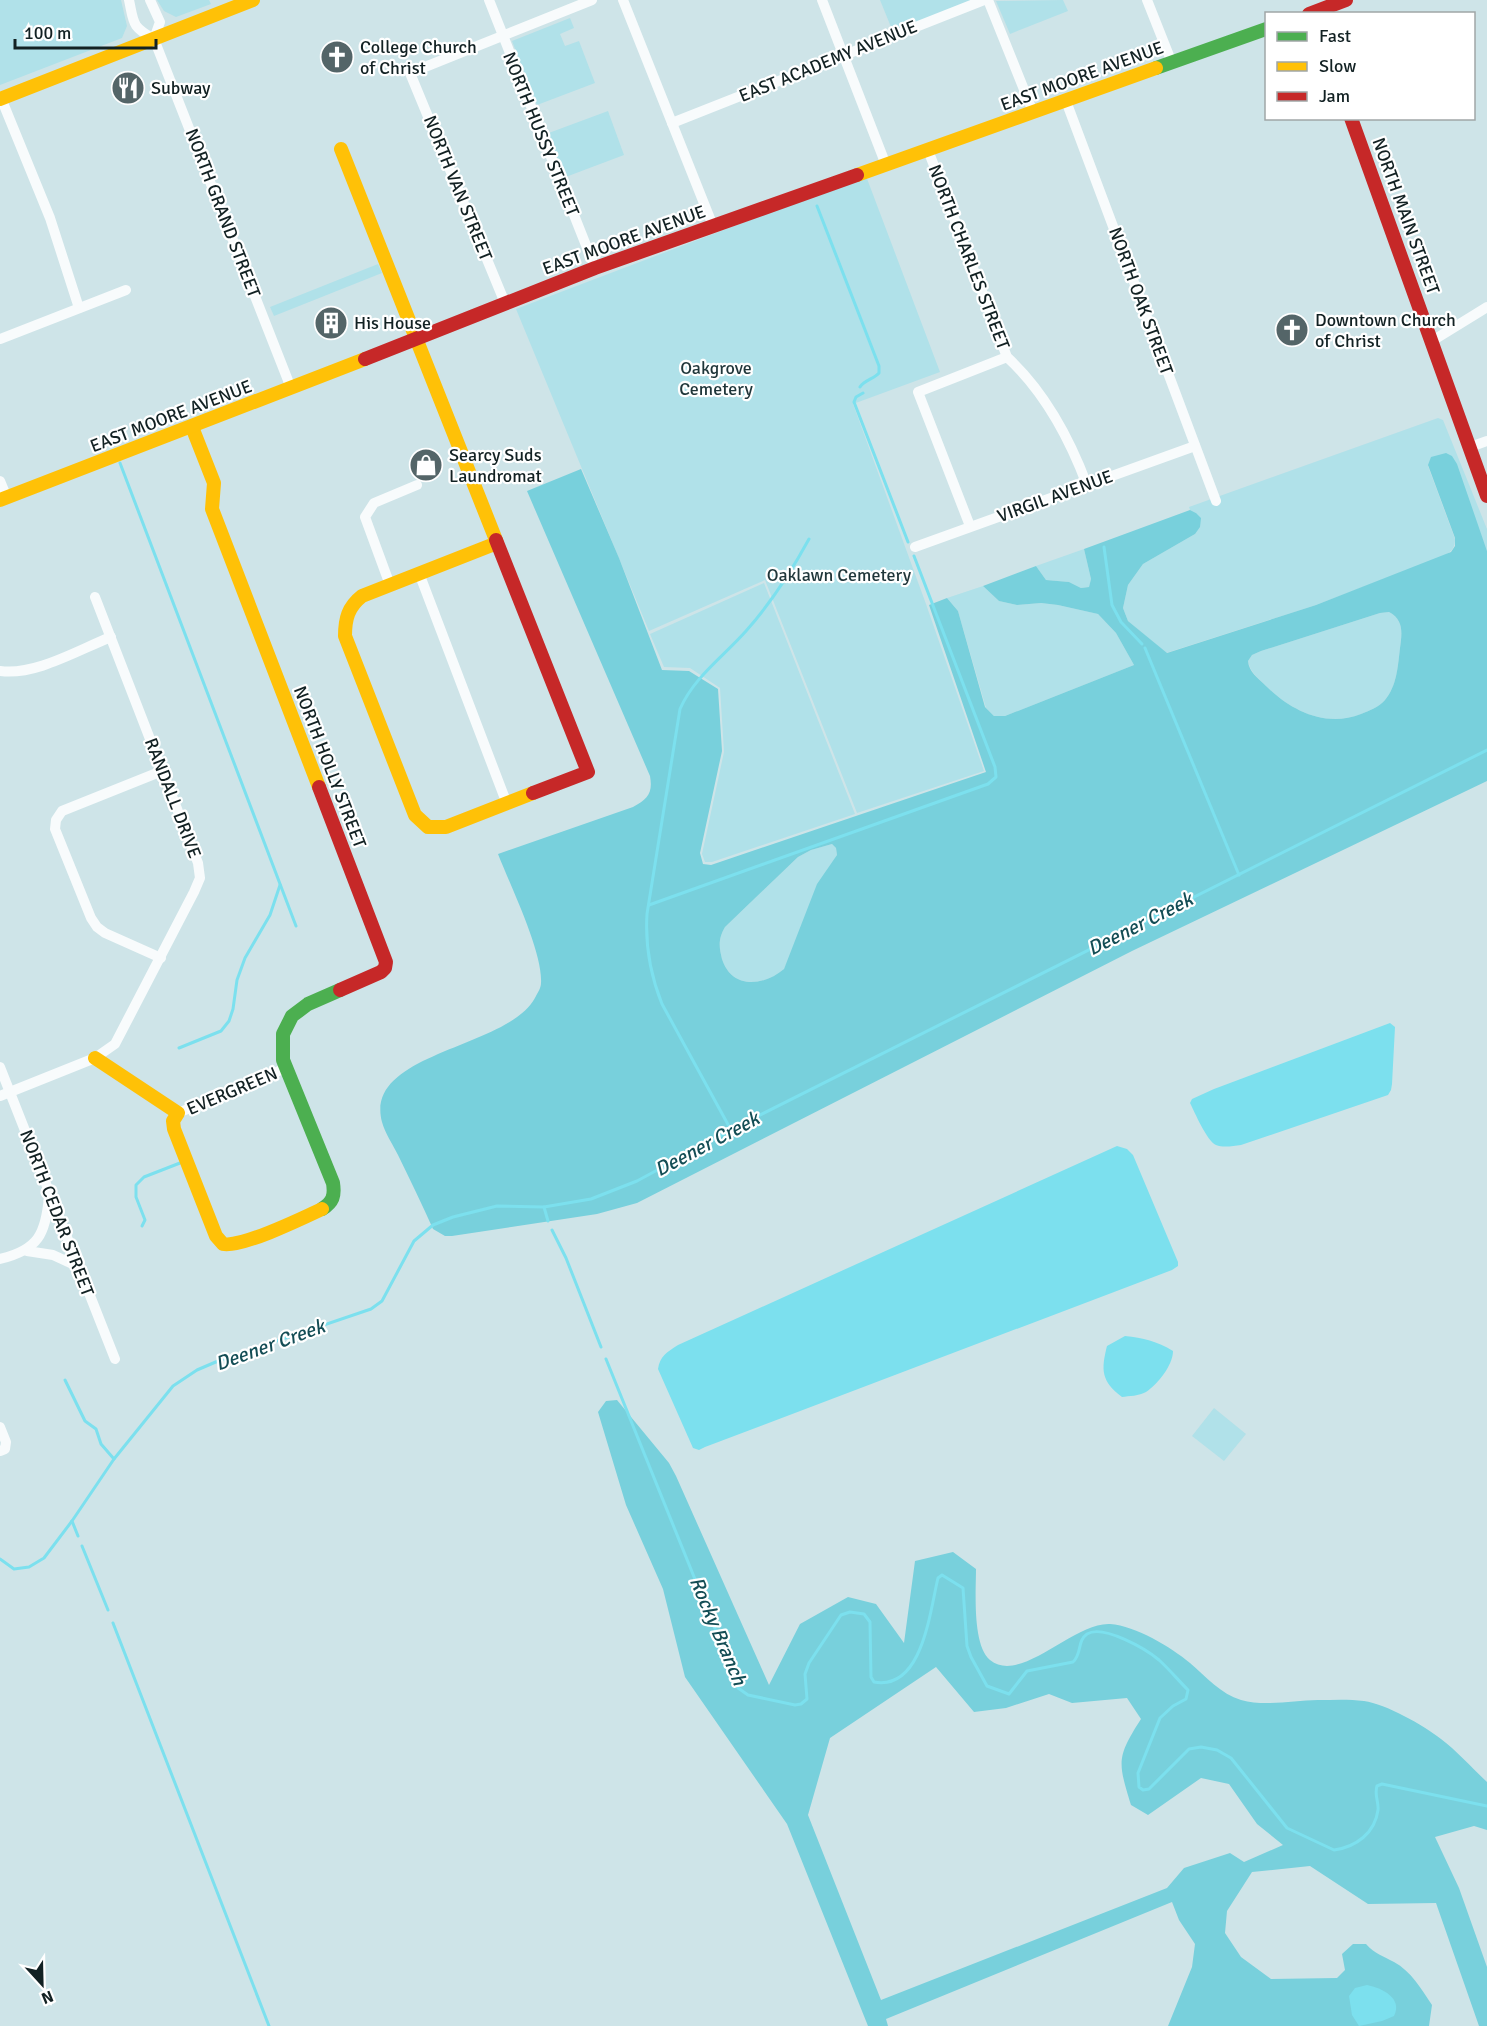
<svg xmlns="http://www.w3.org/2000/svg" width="1487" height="2026" font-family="Signika,sans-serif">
	<rect width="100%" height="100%" fill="#cee4e8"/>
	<g fill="#b0e1e9">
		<polygon points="0,0 121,0 127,26 122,38 0,85"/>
		<polygon points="157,0 209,0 211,4 176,17 164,11"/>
		<polygon points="880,0 975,0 893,32"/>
		<polygon points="1063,0 1068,11 1010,34 996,1"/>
		<polygon points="570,18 574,28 560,34 565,46 579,41 595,83 537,105 512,41"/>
		<polygon points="608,111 624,155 563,178 546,134"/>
		<polygon points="866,176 940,372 853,404 926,604 984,771 857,813 765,580 649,631 516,309"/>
		<polygon points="378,264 382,273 274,316 270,307"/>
		<path d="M 1438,418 L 1443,420 L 1487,529 L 1487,551 L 1452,456 L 1428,466 L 1455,539 C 1455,548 1452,551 1444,556 L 1316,605 L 1166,653 L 1128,621 L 1123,608 L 1128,585 L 1143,564 L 1195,534 L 1196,513 L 1190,510 L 1189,507 Z"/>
		<polygon points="1084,549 1091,579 1089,587 1081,588 1069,582 1046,580 1036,566"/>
		<polygon points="764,583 855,814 712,862 705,862 702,854 724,752 720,688 690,668 664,667 650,634"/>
		<polygon points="983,586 999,601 1017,605 1041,603 1058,605 1098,614 1116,633 1134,665 1005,716 994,716 986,708 958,611 947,598"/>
		<path d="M 1389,612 C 1404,620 1402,633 1400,648 C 1398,665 1397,686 1385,700 C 1379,707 1369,711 1361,714 C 1326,728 1291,711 1266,686 C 1258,678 1250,672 1248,661 L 1252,655 L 1261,651 L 1380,613 Z"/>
		<path d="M 832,844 L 836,848 L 837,855 L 784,969 C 764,986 732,990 722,959 C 719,947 718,939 725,927 L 798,857 L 811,850 Z"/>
		<polygon points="1214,1408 1246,1434 1224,1461 1192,1436"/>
	</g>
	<g fill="#78d0dc" fill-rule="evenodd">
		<path d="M 1446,453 L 1452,456 L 1457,464 L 1487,551 L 1487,781 L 1132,951 L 637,1203 L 597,1214 L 452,1236 L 445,1236 L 433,1229 C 422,1204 410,1180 398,1155 C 393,1145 385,1133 382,1122 C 363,1051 511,1049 536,996 C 538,992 541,988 541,983 C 543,952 510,885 498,854 L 633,807 C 648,799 653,793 650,776 L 527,491 L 581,469 L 619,558 L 662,670 L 689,671 L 718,689 L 722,751 L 700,853 L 703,864 L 711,865 L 986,772 L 929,605 L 947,598 L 958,611 L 985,707 L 994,716 L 1005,716 L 1134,665 L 1116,633 L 1098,614 L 1058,605 L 1041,603 L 1017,605 L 999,601 L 983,586 L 1036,566 L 1046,580 L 1069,582 L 1081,588 L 1089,587 L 1091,579 L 1084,549 L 1190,510 L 1196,513 L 1201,518 L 1200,527 L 1195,534 L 1143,564 L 1128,585 L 1123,608 L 1128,621 L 1167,653 L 1316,605 L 1451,552 L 1455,546 L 1455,538 L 1428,465 L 1431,457 ZM 1389,612 C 1404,620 1402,633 1400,648 C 1398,665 1397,686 1385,700 C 1379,707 1369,711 1361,714 C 1326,728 1291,711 1266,686 C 1258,678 1249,672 1248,661 L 1252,655 L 1261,651 L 1380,613 ZM 832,844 L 836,848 L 837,855 L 817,884 L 784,969 C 764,986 732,990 722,959 C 719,947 718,939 725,927 L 798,857 L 811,850 Z"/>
		<path d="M 617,1400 L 669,1463 L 676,1476 L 769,1685 L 800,1624 L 848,1597 L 876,1604 L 904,1643 L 915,1561 L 953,1552 L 976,1569 C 976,1591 972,1645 990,1660 C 1021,1685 1073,1622 1110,1624 C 1136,1626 1171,1647 1190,1663 C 1206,1677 1221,1694 1241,1700 C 1266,1707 1293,1700 1318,1700 C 1333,1700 1349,1699 1364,1701 C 1386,1704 1423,1725 1441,1739 C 1457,1751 1472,1768 1487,1782 L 1487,1830 L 1474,1826 L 1435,1837 L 1459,1888 L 1487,1967 L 1487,2026 L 1479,2026 L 1436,1903 L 1368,1904 L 1310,1866 L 1252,1872 L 1227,1911 L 1225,1933 L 1241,1957 L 1271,1979 L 1337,1978 L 1345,1970 L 1342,1954 L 1353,1944 L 1366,1944 C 1375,1954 1383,1956 1394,1962 C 1411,1971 1422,1990 1432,2005 L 1429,2026 L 1168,2026 L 1192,1967 L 1195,1944 L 1179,1920 L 1172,1902 L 886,2019 L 888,2026 L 868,2026 L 787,1824 L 685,1677 L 663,1589 L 626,1505 L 598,1412 L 606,1401 ZM 936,1667 L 974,1712 L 1006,1708 L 1049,1694 L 1072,1703 L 1127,1698 L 1141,1719 C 1116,1758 1118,1762 1131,1805 L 1148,1815 L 1201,1778 L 1229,1784 L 1257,1824 L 1283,1845 L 1244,1862 L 1230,1853 L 1184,1868 L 1167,1888 L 881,2000 L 808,1815 L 830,1738 Z"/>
	</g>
	<g fill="#7ce0ee">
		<path d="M 1390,1023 L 1395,1027 L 1392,1084 L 1391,1090 L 1388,1095 L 1241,1145 C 1233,1146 1223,1148 1216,1145 C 1207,1141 1195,1113 1190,1103 L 1192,1099 L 1214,1089 Z"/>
		<path d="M 1117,1146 L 1127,1149 L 1133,1155 L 1178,1262 L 1178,1266 L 1172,1270 L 705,1447 L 699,1450 L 693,1448 L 658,1369 C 660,1356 667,1352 678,1345 Z"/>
		<path d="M 1125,1336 C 1143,1338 1157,1341 1173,1351 C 1173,1365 1158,1384 1146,1392 C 1139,1396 1129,1396 1122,1397 C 1101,1381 1101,1370 1107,1346 Z"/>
		<path d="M 1367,1985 C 1382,1988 1403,1998 1394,2016 L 1382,2021 L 1359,2026 L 1352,2015 L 1349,1996 L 1355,1988 Z"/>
	</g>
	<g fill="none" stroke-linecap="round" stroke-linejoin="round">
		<g stroke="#7ce0ee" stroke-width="3">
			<path d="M 817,206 L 879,366 L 879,373 C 874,379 864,380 860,387"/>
			<polyline points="863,393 856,397 854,402 908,542"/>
			<polyline points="120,463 296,926"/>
			<polyline points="1104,547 1112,605 1121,622 1142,644"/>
			<polyline points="1145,648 1239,875"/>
			<polyline points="649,905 988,784 996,777 995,767 914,556"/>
			<polyline points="179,1048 221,1031 229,1021 233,1009 237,980 245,958 270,915 280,885"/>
			<path d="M 731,1130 L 662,1004 C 650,974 645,946 647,914 L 680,709 C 694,677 723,657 746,631 C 771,603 791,572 809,539"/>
			<polyline points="544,1207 548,1221"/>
			<polyline points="142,1226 145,1220 136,1197 136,1185 144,1177 180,1163"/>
			<polyline points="552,1230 566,1258 601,1347"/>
			<path d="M 606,1359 L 724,1651 L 729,1657 L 735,1672 L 738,1688 L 748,1695 L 795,1705 L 801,1704 L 807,1699 L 805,1674 L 809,1663 L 841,1615 L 850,1612 L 864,1614 L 870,1622 L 871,1677 L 874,1682 C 923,1691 930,1610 938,1578 L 942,1575 L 963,1588 L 967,1646 L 971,1657 L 987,1686 L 1009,1694 L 1027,1671 L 1073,1662 C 1082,1654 1077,1641 1087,1634 C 1103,1624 1146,1649 1159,1660 C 1169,1669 1178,1680 1188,1690 L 1186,1699 L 1173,1706 L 1160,1718 L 1138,1773 L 1139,1787 L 1143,1790 L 1149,1789 L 1189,1749 L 1201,1747 L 1217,1750 L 1231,1758 L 1287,1828 L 1334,1850 C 1356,1847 1375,1833 1378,1810 C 1379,1802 1374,1795 1377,1786 L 1382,1784 L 1487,1806"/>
			<polyline points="65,1380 85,1421 96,1429 101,1444 114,1459"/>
			<polyline points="72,1521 78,1536"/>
			<polyline points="82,1546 108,1610"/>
			<polyline points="0,1559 14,1569 29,1567 44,1558 72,1521 114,1459 173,1386 197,1370 218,1361 371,1309 382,1301 414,1241 433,1225 453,1217 497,1206 544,1207 591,1199 637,1181 748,1121 1487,750"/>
			<polyline points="113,1623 269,2026"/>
		</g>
		<g stroke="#f8fbfc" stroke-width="10">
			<path d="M 129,0 C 134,23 131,26 154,39 L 291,388"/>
			<polyline points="150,0 160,22 154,39"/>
			<polyline points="489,0 595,268"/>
			<polyline points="623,0 713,226"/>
			<polyline points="822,0 886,165"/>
			<polyline points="988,0 1033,112"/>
			<polyline points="1147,0 1172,63"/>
			<polyline points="1,98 50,218 79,308"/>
			<polyline points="1066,101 1216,501"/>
			<polyline points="672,123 984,0"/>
			<path d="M 928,150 L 1007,357 C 1045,392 1069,437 1087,485"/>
			<polyline points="505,303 410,73 592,0"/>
			<polyline points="0,339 126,290"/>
			<polyline points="1432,341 1487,307"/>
			<polyline points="1470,447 1487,441"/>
			<polyline points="0,481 7,498"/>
			<polyline points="970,526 918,392 1007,357"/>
			<polyline points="915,547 1195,446"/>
			<polyline points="419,573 507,804"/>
			<polyline points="390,585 365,517 374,503 417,485"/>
			<path d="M 0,671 C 35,676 78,650 111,637"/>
			<polyline points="161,958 105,933 97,927 91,918 55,829 56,820 62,811 162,771"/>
			<polyline points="0,1067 115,1359"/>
			<polyline points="0,1096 95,1058 115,1044 194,892 200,878 198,863 95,597"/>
			<polyline points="178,1113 286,1068"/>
			<polyline points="27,1251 53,1255 79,1267"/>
			<path d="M 0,1259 C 38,1250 46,1234 49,1196"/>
			<polyline points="0,1427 6,1442 5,1449 0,1451"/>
		</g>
		<g stroke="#4caf50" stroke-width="14">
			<polyline points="1156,68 1266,29"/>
			<path d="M 322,1209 C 333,1202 335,1196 333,1183 L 283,1060 L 283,1034 L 292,1016 L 308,1004 L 340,990"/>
		</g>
		<g stroke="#ffc107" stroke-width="14">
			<polyline points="0,99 253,0"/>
			<polyline points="341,149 496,540"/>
			<polyline points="857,175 1156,68"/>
			<polyline points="192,427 214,483 212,509 319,787"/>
			<polyline points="0,500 365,359"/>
			<path d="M 497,543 L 362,596 C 348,607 345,619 345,636 L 415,815 L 428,827 L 446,827 L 533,793"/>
			<path d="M 95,1058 L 178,1113 L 173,1121 L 174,1129 L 216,1236 L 223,1244 C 241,1248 303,1218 322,1209"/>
		</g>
		<g stroke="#c62828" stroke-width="14">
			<polyline points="1309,14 1346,0"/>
			<polyline points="1351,118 1487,496"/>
			<polyline points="365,359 595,268 857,175"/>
			<polyline points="496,540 588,772 533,793"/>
			<polyline points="319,787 386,962 385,968 381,972 340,990"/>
		</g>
	</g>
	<defs>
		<g id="church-disc" transform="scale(1.725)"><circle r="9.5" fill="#546568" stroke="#fff"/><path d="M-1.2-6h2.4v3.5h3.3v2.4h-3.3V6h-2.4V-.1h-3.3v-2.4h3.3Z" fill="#fff"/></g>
		<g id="restaurant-disc" transform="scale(1.725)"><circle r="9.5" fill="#546568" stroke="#fff"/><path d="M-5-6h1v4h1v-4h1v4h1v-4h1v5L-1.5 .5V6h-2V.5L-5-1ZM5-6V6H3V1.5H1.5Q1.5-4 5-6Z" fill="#fff"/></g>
		<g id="building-disc" transform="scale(1.725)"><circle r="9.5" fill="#546568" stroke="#fff"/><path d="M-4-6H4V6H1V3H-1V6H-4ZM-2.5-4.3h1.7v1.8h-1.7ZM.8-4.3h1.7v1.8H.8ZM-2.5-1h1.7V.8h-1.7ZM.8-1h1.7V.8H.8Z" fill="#fff"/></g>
		<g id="shop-disc" transform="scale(1.725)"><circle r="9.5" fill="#546568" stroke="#fff"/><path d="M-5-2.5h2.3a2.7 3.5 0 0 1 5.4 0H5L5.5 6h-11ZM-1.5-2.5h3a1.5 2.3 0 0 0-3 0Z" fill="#fff"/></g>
	</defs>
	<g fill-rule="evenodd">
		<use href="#church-disc" x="337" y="57"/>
		<use href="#restaurant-disc" x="128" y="88"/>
		<use href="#building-disc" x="331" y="323"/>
		<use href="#church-disc" x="1292" y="330"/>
		<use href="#shop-disc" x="426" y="465"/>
	</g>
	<g text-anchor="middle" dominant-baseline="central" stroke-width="4.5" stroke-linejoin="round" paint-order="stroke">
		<g font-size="18" fill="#122123" stroke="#fff" text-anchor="start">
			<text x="360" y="47">College Church<tspan x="360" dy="21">of Christ</tspan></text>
			<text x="151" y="88">Subway</text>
			<text x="1315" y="320">Downtown Church<tspan x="1315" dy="21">of Christ</tspan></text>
			<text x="354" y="323">His House</text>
			<text x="449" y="455">Searcy Suds<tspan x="449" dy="21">Laundromat</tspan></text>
		</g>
		<g font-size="18" fill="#122123" stroke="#fff">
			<text transform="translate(828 61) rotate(-22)">EAST ACADEMY AVENUE</text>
			<text transform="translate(1082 76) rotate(-20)">EAST MOORE AVENUE</text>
			<text transform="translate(541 134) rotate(68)">NORTH HUSSY STREET</text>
			<text transform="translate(458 188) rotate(68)">NORTH VAN STREET</text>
			<text transform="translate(223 213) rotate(69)">NORTH GRAND STREET</text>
			<text transform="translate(1406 216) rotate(70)">NORTH MAIN STREET</text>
			<text transform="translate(624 240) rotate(-20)">EAST MOORE AVENUE</text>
			<text transform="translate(969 257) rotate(69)">NORTH CHARLES STREET</text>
			<text transform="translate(1141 301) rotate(70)">NORTH OAK STREET</text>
			<text transform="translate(171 416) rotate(-21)">EAST MOORE AVENUE</text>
			<text transform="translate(1055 496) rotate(-20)">VIRGIL AVENUE</text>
			<text transform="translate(330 767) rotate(69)">NORTH HOLLY STREET</text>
			<text transform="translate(173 798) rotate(69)">RANDALL DRIVE</text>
			<text transform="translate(232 1091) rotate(-23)">EVERGREEN</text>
			<text transform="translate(57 1213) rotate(69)">NORTH CEDAR STREET</text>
		</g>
		<g font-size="18" fill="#1f363a" stroke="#fff">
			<text x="716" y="368">Oakgrove<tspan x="716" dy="21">Cemetery</tspan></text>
			<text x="839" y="575">Oaklawn Cemetery</text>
		</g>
		<g font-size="20" font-style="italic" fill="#134d55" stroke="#fff">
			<text transform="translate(1140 924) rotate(-27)">Deener Creek</text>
			<text transform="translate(707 1144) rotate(-28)">Deener Creek</text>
			<text transform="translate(270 1345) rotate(-20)">Deener Creek</text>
			<text transform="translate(718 1631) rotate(67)">Rocky Branch</text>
		</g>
	</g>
	<rect x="1265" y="12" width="210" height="108" fill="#ffffff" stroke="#a0a6a7" stroke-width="1.5"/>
	<rect x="1277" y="32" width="30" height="9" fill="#4caf50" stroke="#a0a6a7" stroke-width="1.5"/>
	<text x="1319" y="42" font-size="18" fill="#122123">Fast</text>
	<rect x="1277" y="62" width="30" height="9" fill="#ffc107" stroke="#a0a6a7" stroke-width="1.5"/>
	<text x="1319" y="72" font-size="18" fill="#122123">Slow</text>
	<rect x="1277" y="92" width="30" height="9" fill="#c62828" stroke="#a0a6a7" stroke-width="1.5"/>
	<text x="1319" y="102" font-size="18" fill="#122123">Jam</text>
	<g transform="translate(42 1984) rotate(158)" stroke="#ffffff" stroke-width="4.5" paint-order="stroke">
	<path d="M0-4.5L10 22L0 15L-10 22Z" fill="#122123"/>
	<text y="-9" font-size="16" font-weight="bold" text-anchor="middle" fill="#122123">N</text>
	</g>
	<path d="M15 39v9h141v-9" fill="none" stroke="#122123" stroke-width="3"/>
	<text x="24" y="39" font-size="18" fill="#122123" stroke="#ffffff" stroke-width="4.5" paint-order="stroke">100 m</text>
</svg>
